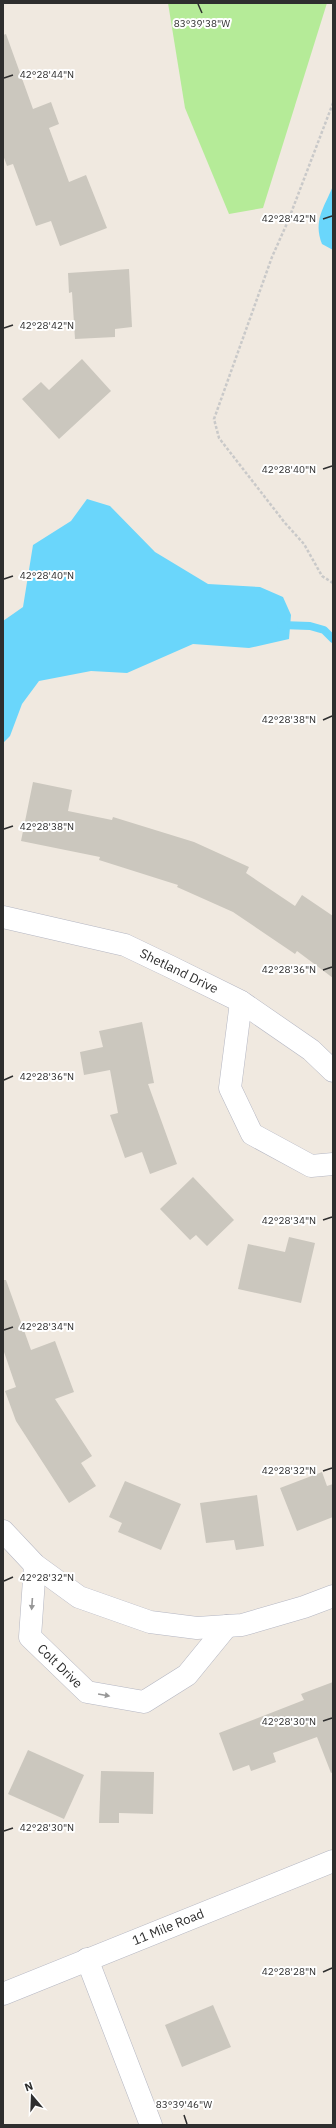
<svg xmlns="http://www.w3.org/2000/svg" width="336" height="2128" font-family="'IBM Plex Sans',sans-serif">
	<rect width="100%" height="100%" fill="#f0e9e0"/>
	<polygon fill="#b5eb98" points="168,3 327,3 263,208 229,214 185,108"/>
	<g fill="#6ad6fb">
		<path d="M 333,186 L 333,250 L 322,244 C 313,220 324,208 333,186 Z"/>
		<polygon points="87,499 110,506 155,552 208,584 260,587 283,597 291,615 289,639 249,648 193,644 127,673 91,671 39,681 22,704 10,736 3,743 3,621 23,607 33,545 71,521"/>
	</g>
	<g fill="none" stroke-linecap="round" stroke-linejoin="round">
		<polyline stroke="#6ad6fb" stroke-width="8" points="281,625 310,626 324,630 333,639"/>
	</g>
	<g fill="#cbc7be">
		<polygon points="6,34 33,109 51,102 59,124 49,128 69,182 86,175 107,228 60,246 51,221 36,226 13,164 7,166 3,155 3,35"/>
		<polygon points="129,269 132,327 115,329 115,337 75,339 72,292 69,293 68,273"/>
		<polygon points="82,359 111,391 59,439 22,399 41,382 49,390"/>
		<polygon points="33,782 72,790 68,811 112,820 113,817 194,842 249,867 246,873 295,906 302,895 333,916 333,978 297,951 295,954 233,912 177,887 178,885 99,860 100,857 21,841"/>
		<polygon points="142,1022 154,1083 148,1084 177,1164 150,1174 142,1152 125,1158 110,1115 118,1113 110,1070 84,1075 80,1052 103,1047 99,1031"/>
		<polygon points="193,1177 234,1220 207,1246 196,1235 190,1240 160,1209"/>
		<polygon points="289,1237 315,1243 301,1303 238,1289 248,1244 285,1252"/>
		<polygon points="3,1280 6,1280 31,1350 55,1341 74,1392 55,1399 92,1456 81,1463 96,1486 69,1503 16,1421 5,1391 16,1387 3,1349"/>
		<polygon points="322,1472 327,1486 333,1484 333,1517 297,1531 280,1488"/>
		<polygon points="125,1481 181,1504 161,1550 118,1532 122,1523 109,1517"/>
		<polygon points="257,1495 264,1546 236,1550 234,1540 206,1543 200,1503"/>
		<polygon points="333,1682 333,1772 331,1773 317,1737 273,1753 276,1762 251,1771 249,1765 233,1771 219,1733 304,1700 301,1694"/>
		<polygon points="28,1750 84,1775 64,1819 8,1794"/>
		<polygon points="101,1771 154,1772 153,1814 119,1813 119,1823 99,1823"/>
		<polygon points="213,2005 231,2047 182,2067 165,2025"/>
	</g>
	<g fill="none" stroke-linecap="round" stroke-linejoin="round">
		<g stroke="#b4b6c2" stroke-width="23">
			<g id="minor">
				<polyline points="3,917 125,945 171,967 240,1001 311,1050 333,1071"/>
				<polyline points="241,1002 230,1088 252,1134 311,1166 333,1164"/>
				<polyline points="3,1531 35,1565 79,1597 150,1622 197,1628 242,1625 304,1607 333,1596"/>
				<polyline points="35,1565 30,1637 87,1692 144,1702 187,1675 227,1626"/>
				<polyline points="87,1959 151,2125"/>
				<polyline points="3,1994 333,1861"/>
			</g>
		</g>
		<polyline stroke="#c9c9c9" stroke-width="2.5" stroke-dasharray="3 2" stroke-linecap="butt" points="333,103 288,221 272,257 214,419 219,438 285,523 304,544 322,576 333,583"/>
		<use href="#minor" stroke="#fff" stroke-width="22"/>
	</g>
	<defs><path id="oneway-solid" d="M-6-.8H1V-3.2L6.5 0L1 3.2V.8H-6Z"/></defs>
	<g fill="#969696">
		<use href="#oneway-solid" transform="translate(32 1604) rotate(94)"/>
		<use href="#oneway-solid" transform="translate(104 1695) rotate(10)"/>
	</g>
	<path fill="none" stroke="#2e2e2e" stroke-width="1.5" d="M 198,4 L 202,13M 4,78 L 13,75M 323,219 L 332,216M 4,328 L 13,325M 323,469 L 332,466M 4,579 L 13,576M 323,720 L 332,716M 4,829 L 13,826M 323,970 L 332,967M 4,1080 L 13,1076M 323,1220 L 332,1217M 4,1330 L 13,1327M 323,1471 L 332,1468M 4,1581 L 13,1577M 323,1721 L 332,1718M 4,1831 L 13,1828M 323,1972 L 332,1968M 184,2115 L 187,2124"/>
	<g text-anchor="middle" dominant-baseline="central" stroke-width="4" stroke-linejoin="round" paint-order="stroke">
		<g font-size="13" fill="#2e2e2e" stroke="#fff">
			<text transform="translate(179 971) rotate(26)">Shetland Drive</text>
			<text transform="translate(60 1666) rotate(44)">Colt Drive</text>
			<text transform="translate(168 1927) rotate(-22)">11 Mile Road</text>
		</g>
	</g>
	<g font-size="10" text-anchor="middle" fill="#2e2e2e" stroke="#fff" stroke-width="4" stroke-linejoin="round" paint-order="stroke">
		<text x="202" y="27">83°39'38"W</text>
		<text x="47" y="78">42°28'44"N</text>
		<text x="289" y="222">42°28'42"N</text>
		<text x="47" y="329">42°28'42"N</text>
		<text x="289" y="473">42°28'40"N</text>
		<text x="47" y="579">42°28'40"N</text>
		<text x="289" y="723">42°28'38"N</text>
		<text x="47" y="830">42°28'38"N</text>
		<text x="289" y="973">42°28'36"N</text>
		<text x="47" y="1080">42°28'36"N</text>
		<text x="289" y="1224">42°28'34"N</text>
		<text x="47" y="1330">42°28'34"N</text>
		<text x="289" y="1474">42°28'32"N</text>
		<text x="47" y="1581">42°28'32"N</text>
		<text x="289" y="1725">42°28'30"N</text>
		<text x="47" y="1831">42°28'30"N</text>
		<text x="289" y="1975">42°28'28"N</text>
		<text x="184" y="2108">83°39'46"W</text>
	</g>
	<rect width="336" height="2128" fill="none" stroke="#2e2e2e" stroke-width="8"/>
	<g transform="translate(32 2096) rotate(341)" stroke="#ffffff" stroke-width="3" paint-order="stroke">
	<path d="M0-3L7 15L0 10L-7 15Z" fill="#2e2e2e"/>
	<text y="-6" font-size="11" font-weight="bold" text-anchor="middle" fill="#2e2e2e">N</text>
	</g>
</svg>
